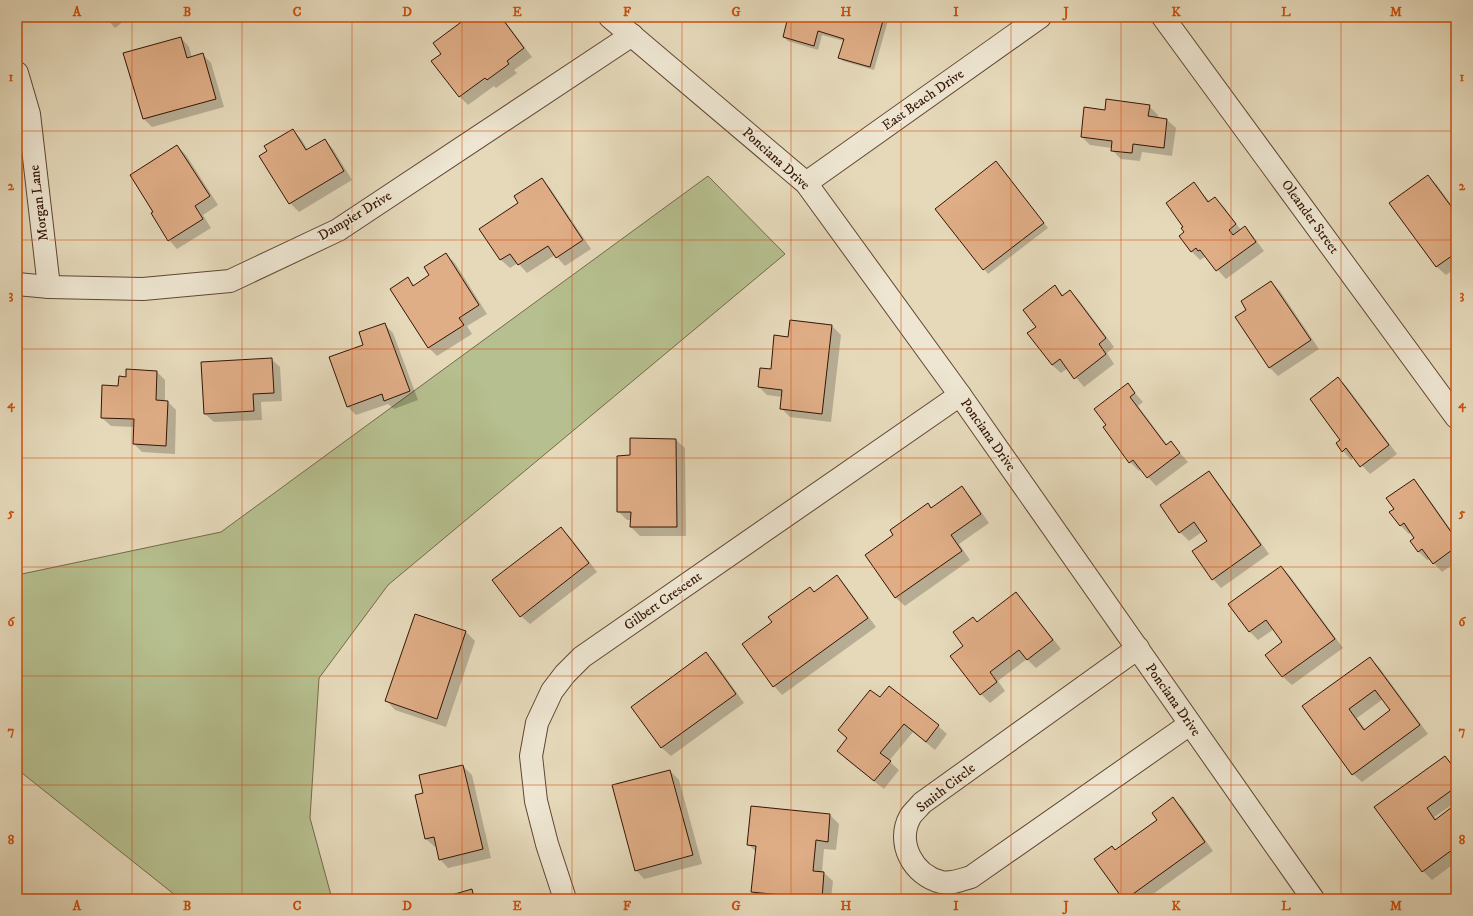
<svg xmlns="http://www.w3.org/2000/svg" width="1473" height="916" font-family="'IM FELL DW Pica',serif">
	<rect width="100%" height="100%" fill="#e5d9ba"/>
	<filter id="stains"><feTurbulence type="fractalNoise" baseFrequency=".005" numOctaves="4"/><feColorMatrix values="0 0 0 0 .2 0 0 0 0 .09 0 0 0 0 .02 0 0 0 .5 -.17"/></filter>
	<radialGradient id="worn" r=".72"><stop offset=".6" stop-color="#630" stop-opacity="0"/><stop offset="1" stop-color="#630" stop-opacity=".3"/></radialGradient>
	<polygon fill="#b6bf8f" stroke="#756a4a" points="708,176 785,254 388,585 319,678 310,818 332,899 180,899 17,769 17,575 221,532"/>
	<g fill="#0003" fill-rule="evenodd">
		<polygon points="105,17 129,17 115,28"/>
		<polygon points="469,17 502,17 532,57 514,70 517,73 496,88 494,86 468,105 460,97 443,54"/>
		<polygon points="789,17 889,17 874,70 843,61 839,57 844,41 822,35 818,50 788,41 784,37"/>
		<polygon points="181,38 189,47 192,58 203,55 211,63 224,107 152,127 144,119"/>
		<polygon points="1149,106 1158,115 1158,118 1167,120 1176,128 1172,156 1142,152 1140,161 1121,159 1112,150 1112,148 1090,145 1082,137"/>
		<polygon points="293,130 301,139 308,150 325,140 333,149 352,180 299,212 290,203"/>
		<polygon points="177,146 186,155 218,205 203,215 211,228 177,249 169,240 155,212"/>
		<polygon points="1000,167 1048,228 988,274 937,209"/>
		<polygon points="1428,176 1437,185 1456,211 1456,268 1446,275 1437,267 1391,203"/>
		<polygon points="542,179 550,188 591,249 565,266 555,255 527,273 518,263 510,268 501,260 480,229 519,204"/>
		<polygon points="1194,184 1210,202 1215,198 1224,207 1241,230 1245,228 1253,236 1264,251 1226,279 1208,259 1205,257 1200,260 1192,252 1180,236 1185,232 1185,227"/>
		<polygon points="446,254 455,263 487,314 467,326 472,334 437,356 429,348 391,289 407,278 415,286 431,276"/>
		<polygon points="1271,282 1280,291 1319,349 1278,376 1270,368 1236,318 1247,310"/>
		<polygon points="1055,287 1064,296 1070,291 1079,300 1114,347 1107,353 1114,364 1084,387 1068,368 1061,373 1052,365 1029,333 1037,327"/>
		<polygon points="791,322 832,326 841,335 831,422 790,417 781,408 782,397 767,395 759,387 772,370 789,338"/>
		<polygon points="384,324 393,333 418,400 394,409 388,404 356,415 348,407 330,358 365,345"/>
		<polygon points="271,359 280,367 282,401 261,402 262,420 214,422 205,414"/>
		<polygon points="157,372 165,380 165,402 168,402 176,410 175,454 142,452 134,444 134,427 111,426 102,418 119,387 127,378"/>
		<polygon points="1338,378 1347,387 1397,454 1370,474 1354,457 1351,460 1343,451"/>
		<polygon points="1128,385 1143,402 1138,406 1168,446 1171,443 1188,462 1156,486 1141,469 1139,471 1130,462 1108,425"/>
		<polygon points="631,439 676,440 685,448 686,536 640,536 631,527 632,520 627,520 618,511 631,456"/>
		<polygon points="1209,473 1217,481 1269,554 1221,588 1213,579 1208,541 1202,532 1189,541 1180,532"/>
		<polygon points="1414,480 1422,489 1456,537 1456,562 1442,572 1430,559 1427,560 1419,552 1411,541 1415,538 1411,532 1409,534 1400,525 1395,509"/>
		<polygon points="962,488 970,496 989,523 959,544 970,560 905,606 896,598 866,555 895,535 928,504 932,509"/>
		<polygon points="561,529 570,537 597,572 530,624 521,616"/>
		<polygon points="1281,567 1290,576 1343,648 1292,685 1283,677 1267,655 1284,643 1274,629 1258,640 1250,632 1230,604"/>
		<polygon points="837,577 845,585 876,627 782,695 774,686 814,593"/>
		<polygon points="1016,594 1024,602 1061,649 1036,668 1027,659 998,681 1005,691 990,703 981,694 964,646"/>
		<polygon points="415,615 466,632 475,641 446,727 395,710 387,701"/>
		<polygon points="706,654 715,662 744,703 671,756 662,748 633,708"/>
		<path d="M 1370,658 L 1379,667 L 1428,734 L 1362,782 L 1353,774 L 1304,707 ZM 1383,699 L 1392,711 L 1366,730 L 1357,718 Z"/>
		<polygon points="889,687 938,726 947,734 935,750 913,732 889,761 899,770 884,789 847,760 838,751 848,739 839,730 880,699"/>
		<polygon points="1445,757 1456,769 1456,802 1434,817 1437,820 1456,806 1456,862 1432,880 1423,871 1376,808"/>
		<polygon points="463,766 472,775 491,858 448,868 440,859 437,847 435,847 426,839 424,794"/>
		<polygon points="670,771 679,780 702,864 644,879 636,870"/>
		<polygon points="1173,799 1182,807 1213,851 1146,899 1125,899 1115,851 1158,820"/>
		<polygon points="830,815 839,824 836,850 824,849 822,872 824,873 833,881 831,899 760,899 752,892 756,852 748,844"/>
		<polygon points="471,890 480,899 441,899"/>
	</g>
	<g fill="#dfad86" stroke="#341504" fill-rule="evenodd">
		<polygon points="468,17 501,17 524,48 507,61 509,64 487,80 485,78 459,97 431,61 441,54 433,43"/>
		<polygon points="788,17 884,17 870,67 838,58 844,39 818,31 814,46 783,37"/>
		<polygon points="181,37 187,58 203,53 216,99 143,119 123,53"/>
		<polygon points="1106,99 1150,105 1148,116 1167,119 1164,148 1133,144 1132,153 1111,151 1112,141 1081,137 1084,107 1105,110"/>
		<polygon points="293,129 306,150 325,139 344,171 289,204 259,156 267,151 264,146"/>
		<polygon points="177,145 210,196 195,206 203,219 168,241 151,213 153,212 130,175"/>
		<polygon points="996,161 1044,223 983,270 935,209"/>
		<polygon points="1428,175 1456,213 1456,253 1436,267 1389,203"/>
		<polygon points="542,178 583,240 556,258 548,246 518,265 510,254 500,260 479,229 518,203 514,196"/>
		<polygon points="1194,182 1208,202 1215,197 1236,224 1229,230 1233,235 1245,226 1256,242 1216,271 1200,250 1198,251 1196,248 1191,252 1179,236 1184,232 1181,228 1183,227 1166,203"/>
		<polygon points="446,253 479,305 459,318 464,325 428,348 390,289 408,277 413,286 429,275 424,267"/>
		<polygon points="1271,281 1311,340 1269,368 1235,317 1246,310 1241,301"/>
		<polygon points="1055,285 1062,296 1070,290 1106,338 1099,344 1106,354 1074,379 1060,359 1052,365 1027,333 1036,327 1023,310"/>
		<polygon points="790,320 832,325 822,414 780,409 782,390 758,387 760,368 771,369 774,335 788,337"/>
		<polygon points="385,323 410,391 384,401 382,394 347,407 329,357 363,345 359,332"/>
		<polygon points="272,358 274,393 253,394 254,411 204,414 201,362"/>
		<polygon points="126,369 157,371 156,400 168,401 166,446 133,444 134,419 101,418 102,385 118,386 119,376 126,377"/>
		<polygon points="1338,377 1389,445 1360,467 1346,448 1342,452 1336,443 1340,440 1310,399"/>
		<polygon points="1128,383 1135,393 1130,397 1166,445 1171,441 1180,453 1147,478 1133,460 1129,463 1103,427 1106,425 1094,409"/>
		<polygon points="630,438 676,439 677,527 630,527 631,512 617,512 617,456 630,455"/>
		<polygon points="1209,471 1261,545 1212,580 1192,551 1207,541 1194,522 1179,533 1160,505"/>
		<polygon points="1414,479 1456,539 1456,547 1433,564 1422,549 1418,552 1410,541 1414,538 1404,523 1400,526 1389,512 1394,509 1386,498"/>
		<polygon points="962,486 981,514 951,535 962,551 895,598 865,555 893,535 890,530 928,503 931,508"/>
		<polygon points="561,527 589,563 520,617 492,580"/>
		<polygon points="1281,566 1335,639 1282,677 1265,655 1282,642 1266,620 1249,632 1228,604"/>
		<polygon points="837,575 868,618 773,687 742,644 772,622 768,617 810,587 814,592"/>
		<polygon points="1016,592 1053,640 1027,660 1019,650 990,672 997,682 980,695 950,656 963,646 953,632 973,617 977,622"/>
		<polygon points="415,614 466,631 437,719 385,701"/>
		<polygon points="706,652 736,694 661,748 631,707"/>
		<path d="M 1370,657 L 1420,725 L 1352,775 L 1302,706 ZM 1375,690 L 1390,710 L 1364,730 L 1349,709 Z"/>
		<polygon points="889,686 939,725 926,742 904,724 880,753 891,761 874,781 837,751 847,738 838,730 870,690 880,697"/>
		<polygon points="1445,756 1456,770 1456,787 1427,808 1435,820 1456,804 1456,847 1422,872 1374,807"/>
		<polygon points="463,765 483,849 439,860 434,837 425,839 415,795 423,793 419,775"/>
		<polygon points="670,770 693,855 635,871 612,785"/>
		<polygon points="1173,797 1205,842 1126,899 1123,899 1094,859 1112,846 1115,850 1157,820 1152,813"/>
		<polygon points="751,806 830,814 828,842 816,840 813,871 824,872 822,899 751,892 756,846 747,845"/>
		<polygon points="472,889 474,899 438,899"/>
	</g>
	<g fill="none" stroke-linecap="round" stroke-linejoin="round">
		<g stroke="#604632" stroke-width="24">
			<g id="street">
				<polyline points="610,17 806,183 960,395 1313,899"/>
				<polyline points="1163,17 1456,417"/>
				<polyline points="17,73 29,114 49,287"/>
				<polyline points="806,183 1040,17"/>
				<polyline points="17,284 49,287 143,289 230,281 338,230 632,35"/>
				<path d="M 1138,648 L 922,803 C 919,807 913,812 910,817 C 896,843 913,875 941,882 C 951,884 961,880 971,877 L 1190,724"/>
				<polyline points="565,899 547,844 536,801 531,756 537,723 552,691 565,674 582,657 960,395"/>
			</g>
		</g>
		<use href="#street" stroke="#eee6d2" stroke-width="22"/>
	</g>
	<path fill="none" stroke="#cd4f0b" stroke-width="1" stroke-opacity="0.55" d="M 132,17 L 132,899M 242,17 L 242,899M 352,17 L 352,899M 462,17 L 462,899M 572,17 L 572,899M 682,17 L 682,899M 791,17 L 791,899M 901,17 L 901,899M 1011,17 L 1011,899M 1121,17 L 1121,899M 1231,17 L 1231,899M 1341,17 L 1341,899M 17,131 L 1456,131M 17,240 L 1456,240M 17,349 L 1456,349M 17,458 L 1456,458M 17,567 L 1456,567M 17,676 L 1456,676M 17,785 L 1456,785"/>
	<g text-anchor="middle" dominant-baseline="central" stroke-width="4" stroke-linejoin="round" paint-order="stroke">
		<g font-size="14" fill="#341504" stroke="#eee6d2">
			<text transform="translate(923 100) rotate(-35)">East Beach Drive</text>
			<text transform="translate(776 159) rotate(42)">Ponciana Drive</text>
			<text transform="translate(39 203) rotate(-97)">Morgan Lane</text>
			<text transform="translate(355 216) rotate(-31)">Dampier Drive</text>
			<text transform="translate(1310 217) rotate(54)">Oleander Street</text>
			<text transform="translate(988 435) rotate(55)">Ponciana Drive</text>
			<text transform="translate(663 601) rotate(-35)">Gilbert Crescent</text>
			<text transform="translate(1173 700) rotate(55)">Ponciana Drive</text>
			<text transform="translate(946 788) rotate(-38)">Smith Circle</text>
		</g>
	</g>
	<rect width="1473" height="916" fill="none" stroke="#e5d9ba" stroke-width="44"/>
	<rect x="22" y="22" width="1429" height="872" fill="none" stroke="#cd4f0b" stroke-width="1.5"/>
	<g font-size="13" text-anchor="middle" font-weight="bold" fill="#cd4f0b">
		<text x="77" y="16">A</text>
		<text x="187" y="16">B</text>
		<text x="297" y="16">C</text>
		<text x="407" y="16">D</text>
		<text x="517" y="16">E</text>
		<text x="627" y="16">F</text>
		<text x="736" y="16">G</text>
		<text x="846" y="16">H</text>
		<text x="956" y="16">I</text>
		<text x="1066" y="16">J</text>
		<text x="1176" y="16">K</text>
		<text x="1286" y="16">L</text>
		<text x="1396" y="16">M</text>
		<text x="11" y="81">1</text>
		<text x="1462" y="81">1</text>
		<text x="11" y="190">2</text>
		<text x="1462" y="190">2</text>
		<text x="11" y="299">3</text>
		<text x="1462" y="299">3</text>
		<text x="11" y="408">4</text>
		<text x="1462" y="408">4</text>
		<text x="11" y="517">5</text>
		<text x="1462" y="517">5</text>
		<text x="11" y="626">6</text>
		<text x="1462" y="626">6</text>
		<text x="11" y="735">7</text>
		<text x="1462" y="735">7</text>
		<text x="11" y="844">8</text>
		<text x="1462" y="844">8</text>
		<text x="77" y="910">A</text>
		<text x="187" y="910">B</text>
		<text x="297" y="910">C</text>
		<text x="407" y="910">D</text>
		<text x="517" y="910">E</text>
		<text x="627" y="910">F</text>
		<text x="736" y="910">G</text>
		<text x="846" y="910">H</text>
		<text x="956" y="910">I</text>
		<text x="1066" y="910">J</text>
		<text x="1176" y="910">K</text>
		<text x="1286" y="910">L</text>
		<text x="1396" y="910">M</text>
	</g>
	<rect width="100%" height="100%" filter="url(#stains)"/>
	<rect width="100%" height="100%" fill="url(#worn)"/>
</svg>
